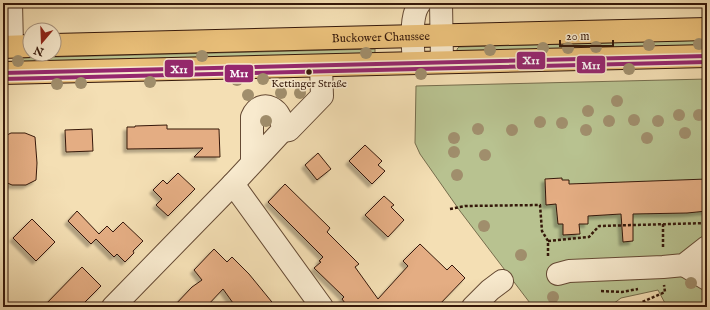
<svg xmlns="http://www.w3.org/2000/svg" width="710" height="310" font-family="'IM FELL English',serif">
	<defs>
		<filter id="shadow"><feDropShadow dx="-3.5" dy="3.5" stdDeviation="1" flood-color="#0004"/></filter>
	</defs>
	<rect width="100%" height="100%" fill="#f4dfb4"/>
	<filter id="stains"><feTurbulence type="fractalNoise" baseFrequency=".005" numOctaves="4"/><feColorMatrix values="0 0 0 0 .2 0 0 0 0 .09 0 0 0 0 .02 0 0 0 .5 -.17"/></filter>
	<radialGradient id="worn" r=".72"><stop offset=".6" stop-color="#630" stop-opacity="0"/><stop offset="1" stop-color="#630" stop-opacity=".3"/></radialGradient>
	<g fill="#b8c290" stroke="#766d4d">
		<polygon points="707,40 707,48 458,53 457,49 459,47"/>
		<polygon points="375,49 375,56 14,66 14,58"/>
		<polygon points="707,79 707,307 667,307 658,290 621,298 609,307 533,307 460,211 420,154 415,143 416,86"/>
	</g>
	<g fill="#e4ad83" stroke="#35180a" filter="url(#shadow)">
		<polygon points="167,125 167,129 219,129 220,157 194,157 203,148 127,149 127,127 135,127 135,126"/>
		<polygon points="92,129 93,151 66,152 65,130"/>
		<polygon points="11,133 25,133 35,137 37,163 36,180 26,185 12,185 3,181 3,137"/>
		<polygon points="365,145 382,161 378,165 385,171 372,184 349,161"/>
		<polygon points="318,153 331,169 317,180 305,165"/>
		<polygon points="178,173 195,189 168,216 156,205 162,199 153,190 163,180 167,184"/>
		<polygon points="562,178 562,180 569,180 569,184 707,179 707,211 687,213 633,214 633,241 623,242 621,214 588,216 588,224 579,224 580,234 563,235 563,224 558,224 556,204 546,205 545,179"/>
		<polygon points="285,184 330,228 327,232 359,264 355,267 378,299 408,266 403,261 420,244 447,270 452,265 465,278 437,307 348,307 342,299 344,297 314,268 321,262 319,261 323,257 268,202"/>
		<polygon points="384,196 394,205 391,207 404,220 388,237 365,215"/>
		<polygon points="77,211 99,234 107,226 113,232 123,222 143,241 133,251 134,253 125,262 117,254 114,257 96,239 91,244 68,221"/>
		<polygon points="32,219 55,242 36,261 13,238"/>
		<polygon points="214,249 227,262 232,257 249,274 276,307 239,307 236,303 233,303 223,289 206,307 173,307 192,287 202,280 194,270"/>
		<polygon points="82,267 101,286 80,307 43,307"/>
	</g>
	<g fill="none" stroke-linecap="round" stroke-linejoin="round">
		<g stroke="#654a34" stroke-width="24">
			<g id="minor">
				<polyline points="11,3 12,46"/>
				<polyline points="441,3 442,62"/>
				<path d="M 414,63 C 413,47 409,16 420,3"/>
				<polyline points="282,131 289,130 322,96 321,66"/>
				<polyline points="233,184 322,307"/>
				<polyline points="684,265 707,279"/>
				<polyline points="558,274 569,271 663,267 684,265 707,247"/>
				<path d="M 113,307 L 233,184 L 282,131 C 285,109 261,96 252,117 L 252,163"/>
				<polyline points="473,307 490,290 502,281"/>
			</g>
		</g>
		<g stroke="#35180a" stroke-width="24">
			<g id="major">
				<path id="s1" d="M 54,45 L 707,29"/>
				<polyline points="3,47 30,46"/>
				<polyline points="3,73 707,56"/>
			</g>
		</g>
		<g stroke="#35180a" stroke-width="2.5" stroke-dasharray="3 2" stroke-linecap="butt">
			<polyline points="450,209 465,206 540,205 542,231 548,241 548,258"/>
			<polyline points="663,224 663,249"/>
			<polyline points="548,241 589,237 599,226 707,223"/>
			<polyline points="601,291 622,292 638,289"/>
			<polyline points="638,304 665,292 664,285"/>
		</g>
		<use href="#minor" stroke="#f8eace" stroke-width="22"/>
		<use href="#major" stroke="#eac07a" stroke-width="22"/>
		<g stroke="#f8eace" stroke-width="7">
			<polyline id="bus-1" points="3,73 707,56"/>
		</g>
		<g stroke="#f8eace" stroke-width="7">
			<polyline id="bus-2" points="3,79 707,62"/>
		</g>
		<use href="#bus-1" stroke="#95276e" stroke-width="4"/>
		<use href="#bus-2" stroke="#95276e" stroke-width="4"/>
	</g>
	<g fill="#a08e6c">
		<circle cx="699" cy="44" r="6"/>
		<circle cx="649" cy="45" r="6"/>
		<circle cx="596" cy="47" r="6"/>
		<circle cx="543" cy="48" r="6"/>
		<circle cx="568" cy="48" r="6"/>
		<circle cx="490" cy="50" r="6"/>
		<circle cx="366" cy="53" r="6"/>
		<circle cx="202" cy="56" r="6"/>
		<circle cx="18" cy="61" r="6"/>
		<circle cx="629" cy="69" r="6"/>
		<circle cx="421" cy="74" r="6"/>
		<circle cx="263" cy="79" r="6"/>
		<circle cx="237" cy="80" r="6"/>
		<circle cx="150" cy="82" r="6"/>
		<circle cx="81" cy="83" r="6"/>
		<circle cx="57" cy="84" r="6"/>
		<circle cx="281" cy="93" r="6"/>
		<circle cx="300" cy="93" r="6"/>
		<circle cx="248" cy="95" r="6"/>
		<circle cx="617" cy="101" r="6"/>
		<circle cx="588" cy="111" r="6"/>
		<circle cx="679" cy="115" r="6"/>
		<circle cx="699" cy="115" r="6"/>
		<circle cx="634" cy="120" r="6"/>
		<circle cx="266" cy="121" r="6"/>
		<circle cx="609" cy="121" r="6"/>
		<circle cx="658" cy="121" r="6"/>
		<circle cx="540" cy="122" r="6"/>
		<circle cx="562" cy="123" r="6"/>
		<circle cx="478" cy="129" r="6"/>
		<circle cx="512" cy="130" r="6"/>
		<circle cx="586" cy="130" r="6"/>
		<circle cx="685" cy="133" r="6"/>
		<circle cx="454" cy="138" r="6"/>
		<circle cx="647" cy="138" r="6"/>
		<circle cx="454" cy="152" r="6"/>
		<circle cx="485" cy="155" r="6"/>
		<circle cx="457" cy="175" r="6"/>
		<circle cx="484" cy="226" r="6"/>
		<circle cx="521" cy="255" r="6"/>
		<circle cx="691" cy="283" r="6"/>
		<circle cx="553" cy="297" r="6"/>
	</g>
	<circle fill="#35180a" stroke="#f8eace" stroke-width="1.5" cx="309" cy="72" r="3.5"/>
	<g text-anchor="middle" dominant-baseline="central" stroke-width="3" stroke-linejoin="round" paint-order="stroke">
		<g font-size="11" fill="#35180a" stroke="#f8eace">
			<text x="309" y="84">Kettinger Straße</text>
		</g>
		<g font-size="12" fill="#35180a" stroke="#f8eace">
			<text stroke="none"><textPath href="#s1" startOffset="327">Buckower Chaussee</textPath></text>
		</g>
	</g>
	<g stroke="#f8eace" stroke-width="1.5">
		<rect x="516" y="51" width="30" height="19" rx="4" fill="#95276e"/>
		<rect x="576" y="55" width="30" height="19" rx="4" fill="#95276e"/>
		<rect x="164" y="59" width="30" height="19" rx="4" fill="#95276e"/>
		<rect x="224" y="64" width="30" height="19" rx="4" fill="#95276e"/>
	</g>
	<g font-size="11" text-anchor="middle" font-weight="bold" fill="#fff">
		<text x="531" y="64">X11</text>
		<text x="591" y="69">M11</text>
		<text x="179" y="73">X11</text>
		<text x="239" y="77">M11</text>
	</g>
	<rect width="710" height="310" fill="none" stroke="#f4dfb4" stroke-width="16"/>
	<rect x="4" y="4" width="702" height="302" fill="none" stroke="#35180a" stroke-width="2"/>
	<rect x="8" y="8" width="694" height="294" fill="none" stroke="#35180a"/>
	<g transform="translate(42 42) rotate(199)"><circle r="19" fill="#f8eace" stroke="#aa9680"/>
	<path d="M0-3L7 15L0 10L-7 15Z" fill="#8f2418"/>
	<text y="-6" font-size="11" font-weight="bold" text-anchor="middle" fill="#35180a">N</text>
	</g>
	<path d="M560 40v6h53v-6" fill="none" stroke="#35180a" stroke-width="2"/>
	<text x="566" y="40" font-size="12" fill="#35180a" stroke="#f8eace" stroke-width="3" paint-order="stroke">20 m</text>
	<rect width="100%" height="100%" filter="url(#stains)"/>
	<rect width="100%" height="100%" fill="url(#worn)"/>
</svg>
